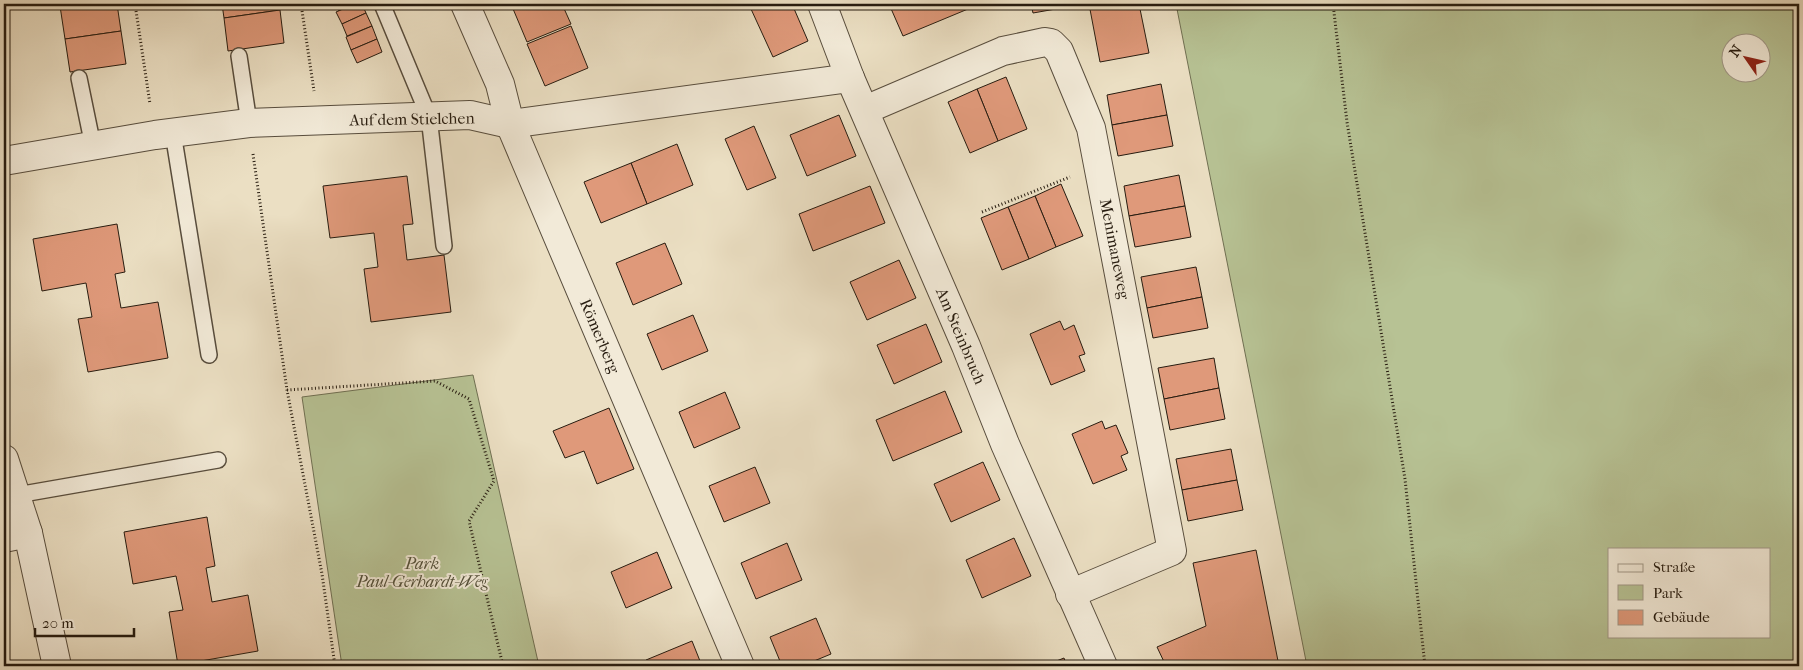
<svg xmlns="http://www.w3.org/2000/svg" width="1803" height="670" font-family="'IM FELL French Canon',serif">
	<rect width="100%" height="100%" fill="#ebdfc3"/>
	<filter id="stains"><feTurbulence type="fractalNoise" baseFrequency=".004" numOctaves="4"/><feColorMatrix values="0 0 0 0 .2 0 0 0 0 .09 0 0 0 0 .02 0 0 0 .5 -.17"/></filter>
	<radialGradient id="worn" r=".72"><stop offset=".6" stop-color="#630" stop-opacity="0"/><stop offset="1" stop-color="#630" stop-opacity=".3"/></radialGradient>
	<g fill="#b7c294" stroke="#6f6f52" fill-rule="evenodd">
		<path d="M 1176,4 L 1799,4 L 1799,666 L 1306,666 L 1306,661 ZM 1730,42 L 1760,42 L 1760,72 L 1730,72 ZM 1609,549 L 1769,549 L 1769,636 L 1609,636 Z"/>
		<polygon points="473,375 539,666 342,666 302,397"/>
	</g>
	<g fill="#df997a" stroke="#271c10">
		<polygon points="77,4 117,4 121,31 65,39 60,6"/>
		<polygon points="222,4 279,4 280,10 224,18"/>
		<polygon points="335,4 355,4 339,11"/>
		<polygon points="355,4 362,4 366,13 342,24 336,12"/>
		<polygon points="511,4 562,4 571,24 527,42"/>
		<polygon points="764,4 792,4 808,41 773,57 751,9"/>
		<polygon points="889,4 980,4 903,36"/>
		<polygon points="1031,4 1084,4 1033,13"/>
		<polygon points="1089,4 1139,4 1149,53 1100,62"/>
		<polygon points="280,10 284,43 228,51 224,18"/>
		<polygon points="366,13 372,26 347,36 342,24"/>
		<polygon points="372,26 377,39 351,50 346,37"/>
		<polygon points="571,26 588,68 545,86 527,44"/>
		<polygon points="121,31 126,64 70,72 65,39"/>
		<polygon points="377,39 382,52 357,63 351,50"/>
		<polygon points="1006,77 1027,129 998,141 977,89"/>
		<polygon points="1161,84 1167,115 1112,125 1107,95"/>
		<polygon points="977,89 998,141 970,153 948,102"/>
		<polygon points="839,115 856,156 807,176 790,135"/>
		<polygon points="1167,115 1173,146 1118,156 1112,125"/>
		<polygon points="754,126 776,178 747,190 725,139"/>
		<polygon points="677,144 693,185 647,204 631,163"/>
		<polygon points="631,163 647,204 601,223 584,182"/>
		<polygon points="1179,175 1185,206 1129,216 1124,186"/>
		<polygon points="407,176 413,224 403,225 407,260 444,255 451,312 371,322 364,269 378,267 374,233 330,238 323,186"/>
		<polygon points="1061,184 1083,236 1056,247 1035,196"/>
		<polygon points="870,186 885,223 813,251 799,214"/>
		<polygon points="1035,196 1056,247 1029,259 1008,207"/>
		<polygon points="1185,206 1191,237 1135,247 1129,216"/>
		<polygon points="1008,207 1029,259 1002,270 981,218"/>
		<polygon points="117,224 125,272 115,274 121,308 158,302 168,358 88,372 78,319 92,317 86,283 42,291 33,239"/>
		<polygon points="665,243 682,284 633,305 616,263"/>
		<polygon points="899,260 916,298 867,320 850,282"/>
		<polygon points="1196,267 1202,297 1147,308 1141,277"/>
		<polygon points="1202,297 1208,328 1153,338 1147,308"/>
		<polygon points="693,315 708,351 662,370 647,334"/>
		<polygon points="1060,321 1064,330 1074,325 1085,354 1079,356 1085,371 1051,385 1030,334"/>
		<polygon points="926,324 942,362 894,384 877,345"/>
		<polygon points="1214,358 1219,388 1164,399 1158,368"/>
		<polygon points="1219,388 1225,419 1170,430 1164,399"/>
		<polygon points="945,391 962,432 893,461 876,420"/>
		<polygon points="725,392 740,428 694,448 679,412"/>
		<polygon points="609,408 634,469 597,484 584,451 565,458 553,431"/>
		<polygon points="1102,421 1105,429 1116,425 1128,453 1121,456 1127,470 1093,484 1072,434"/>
		<polygon points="1231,449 1237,480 1182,490 1176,459"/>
		<polygon points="983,462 1000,500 951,522 934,484"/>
		<polygon points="755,467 770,503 724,522 709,486"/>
		<polygon points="1237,480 1243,510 1188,521 1182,490"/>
		<polygon points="207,517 215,566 206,568 212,602 248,595 258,651 178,665 169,612 183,610 176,576 133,584 124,532"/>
		<polygon points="1014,538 1031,576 982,598 966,560"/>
		<polygon points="787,543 802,580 756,599 741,563"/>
		<polygon points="1256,550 1279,666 1166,666 1157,647 1206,626 1193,563"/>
		<polygon points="657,552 672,588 626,608 611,572"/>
		<polygon points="816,618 831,654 802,666 782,666 770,637"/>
		<polygon points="692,641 702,666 648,666 646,660"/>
		<polygon points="1064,658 1067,666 1044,666"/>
	</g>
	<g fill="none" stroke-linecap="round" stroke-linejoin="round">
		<g stroke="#584d3d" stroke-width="18">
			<g id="lane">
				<polyline points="382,4 429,117 444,246"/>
				<polyline points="239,56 249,123"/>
				<polyline points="79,78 93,146"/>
				<polyline points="173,133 209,355"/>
				<polyline points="17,495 218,460"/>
			</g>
		</g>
		<g stroke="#584d3d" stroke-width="30">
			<g id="street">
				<polyline points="465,4 500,84 510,124 740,666"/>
				<polyline points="822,4 850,78 966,346 1005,444 1103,666"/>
				<polyline points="865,110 1003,51 1045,42 1051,43 1059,51 1091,128 1172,551 1070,594"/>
				<polyline points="4,161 155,135 249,123 470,115 510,124 850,78"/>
				<polyline points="4,459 28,533 57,666"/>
				<polyline points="4,538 28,533"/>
			</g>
		</g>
		<g stroke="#271c10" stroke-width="3" stroke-dasharray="1 2.5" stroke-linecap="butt">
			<polyline points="135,4 150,104"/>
			<polyline points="301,4 314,91"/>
			<polyline points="1333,4 1347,122 1405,479 1425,666"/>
			<polyline points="253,154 287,390 322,574 335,666"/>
			<polyline points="982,212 1070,177"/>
			<polyline points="287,390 435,381 469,399 494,481 469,521 503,666"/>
		</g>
		<use href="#lane" stroke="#f2ead8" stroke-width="15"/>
		<use href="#street" stroke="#f2ead8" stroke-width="28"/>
	</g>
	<g text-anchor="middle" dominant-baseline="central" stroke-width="4" stroke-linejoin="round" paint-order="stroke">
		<g font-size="16" fill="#271c10" stroke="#f2ead8">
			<text transform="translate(412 119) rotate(-1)">Auf dem Stielchen</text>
			<text transform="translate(1115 249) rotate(79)">Menimaneweg</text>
			<text transform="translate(600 336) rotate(67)">Römerberg</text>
			<text transform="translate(961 336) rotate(67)">Am Steinbruch</text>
		</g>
		<g font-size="16" font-style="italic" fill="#524e38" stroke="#f2ead8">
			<text x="422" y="563">Park<tspan x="422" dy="18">Paul-Gerhardt-Weg</tspan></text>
		</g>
	</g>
	<rect width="1803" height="670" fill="none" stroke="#ebdfc3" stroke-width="20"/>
	<rect x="5" y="5" width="1793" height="660" fill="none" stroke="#271c10" stroke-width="2.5"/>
	<rect x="10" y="10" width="1783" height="650" fill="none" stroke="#271c10"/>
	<rect x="1608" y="548" width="162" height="90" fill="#f2ead8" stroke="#a19888"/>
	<rect x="1618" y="564" width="25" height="8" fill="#f2ead8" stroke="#a19888"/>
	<text x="1653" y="572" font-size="15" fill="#271c10">Straße</text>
	<rect x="1618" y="585" width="25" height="15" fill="#b7c294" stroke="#a19888"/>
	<text x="1653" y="598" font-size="15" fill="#271c10">Park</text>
	<rect x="1618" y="610" width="25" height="15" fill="#df997a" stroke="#a19888"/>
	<text x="1653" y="622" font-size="15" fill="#271c10">Gebäude</text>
	<g transform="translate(1746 58) rotate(304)"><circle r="24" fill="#f2ead8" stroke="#a19888"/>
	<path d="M0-4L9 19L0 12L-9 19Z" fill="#8f2418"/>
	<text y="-8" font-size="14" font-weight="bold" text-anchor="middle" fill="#271c10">N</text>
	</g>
	<path d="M35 628v8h99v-8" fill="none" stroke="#271c10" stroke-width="2.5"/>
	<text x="42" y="628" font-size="15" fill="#271c10" stroke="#f2ead8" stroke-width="4" paint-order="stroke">20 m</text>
	<rect width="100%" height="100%" filter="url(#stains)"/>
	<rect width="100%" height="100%" fill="url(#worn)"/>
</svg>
